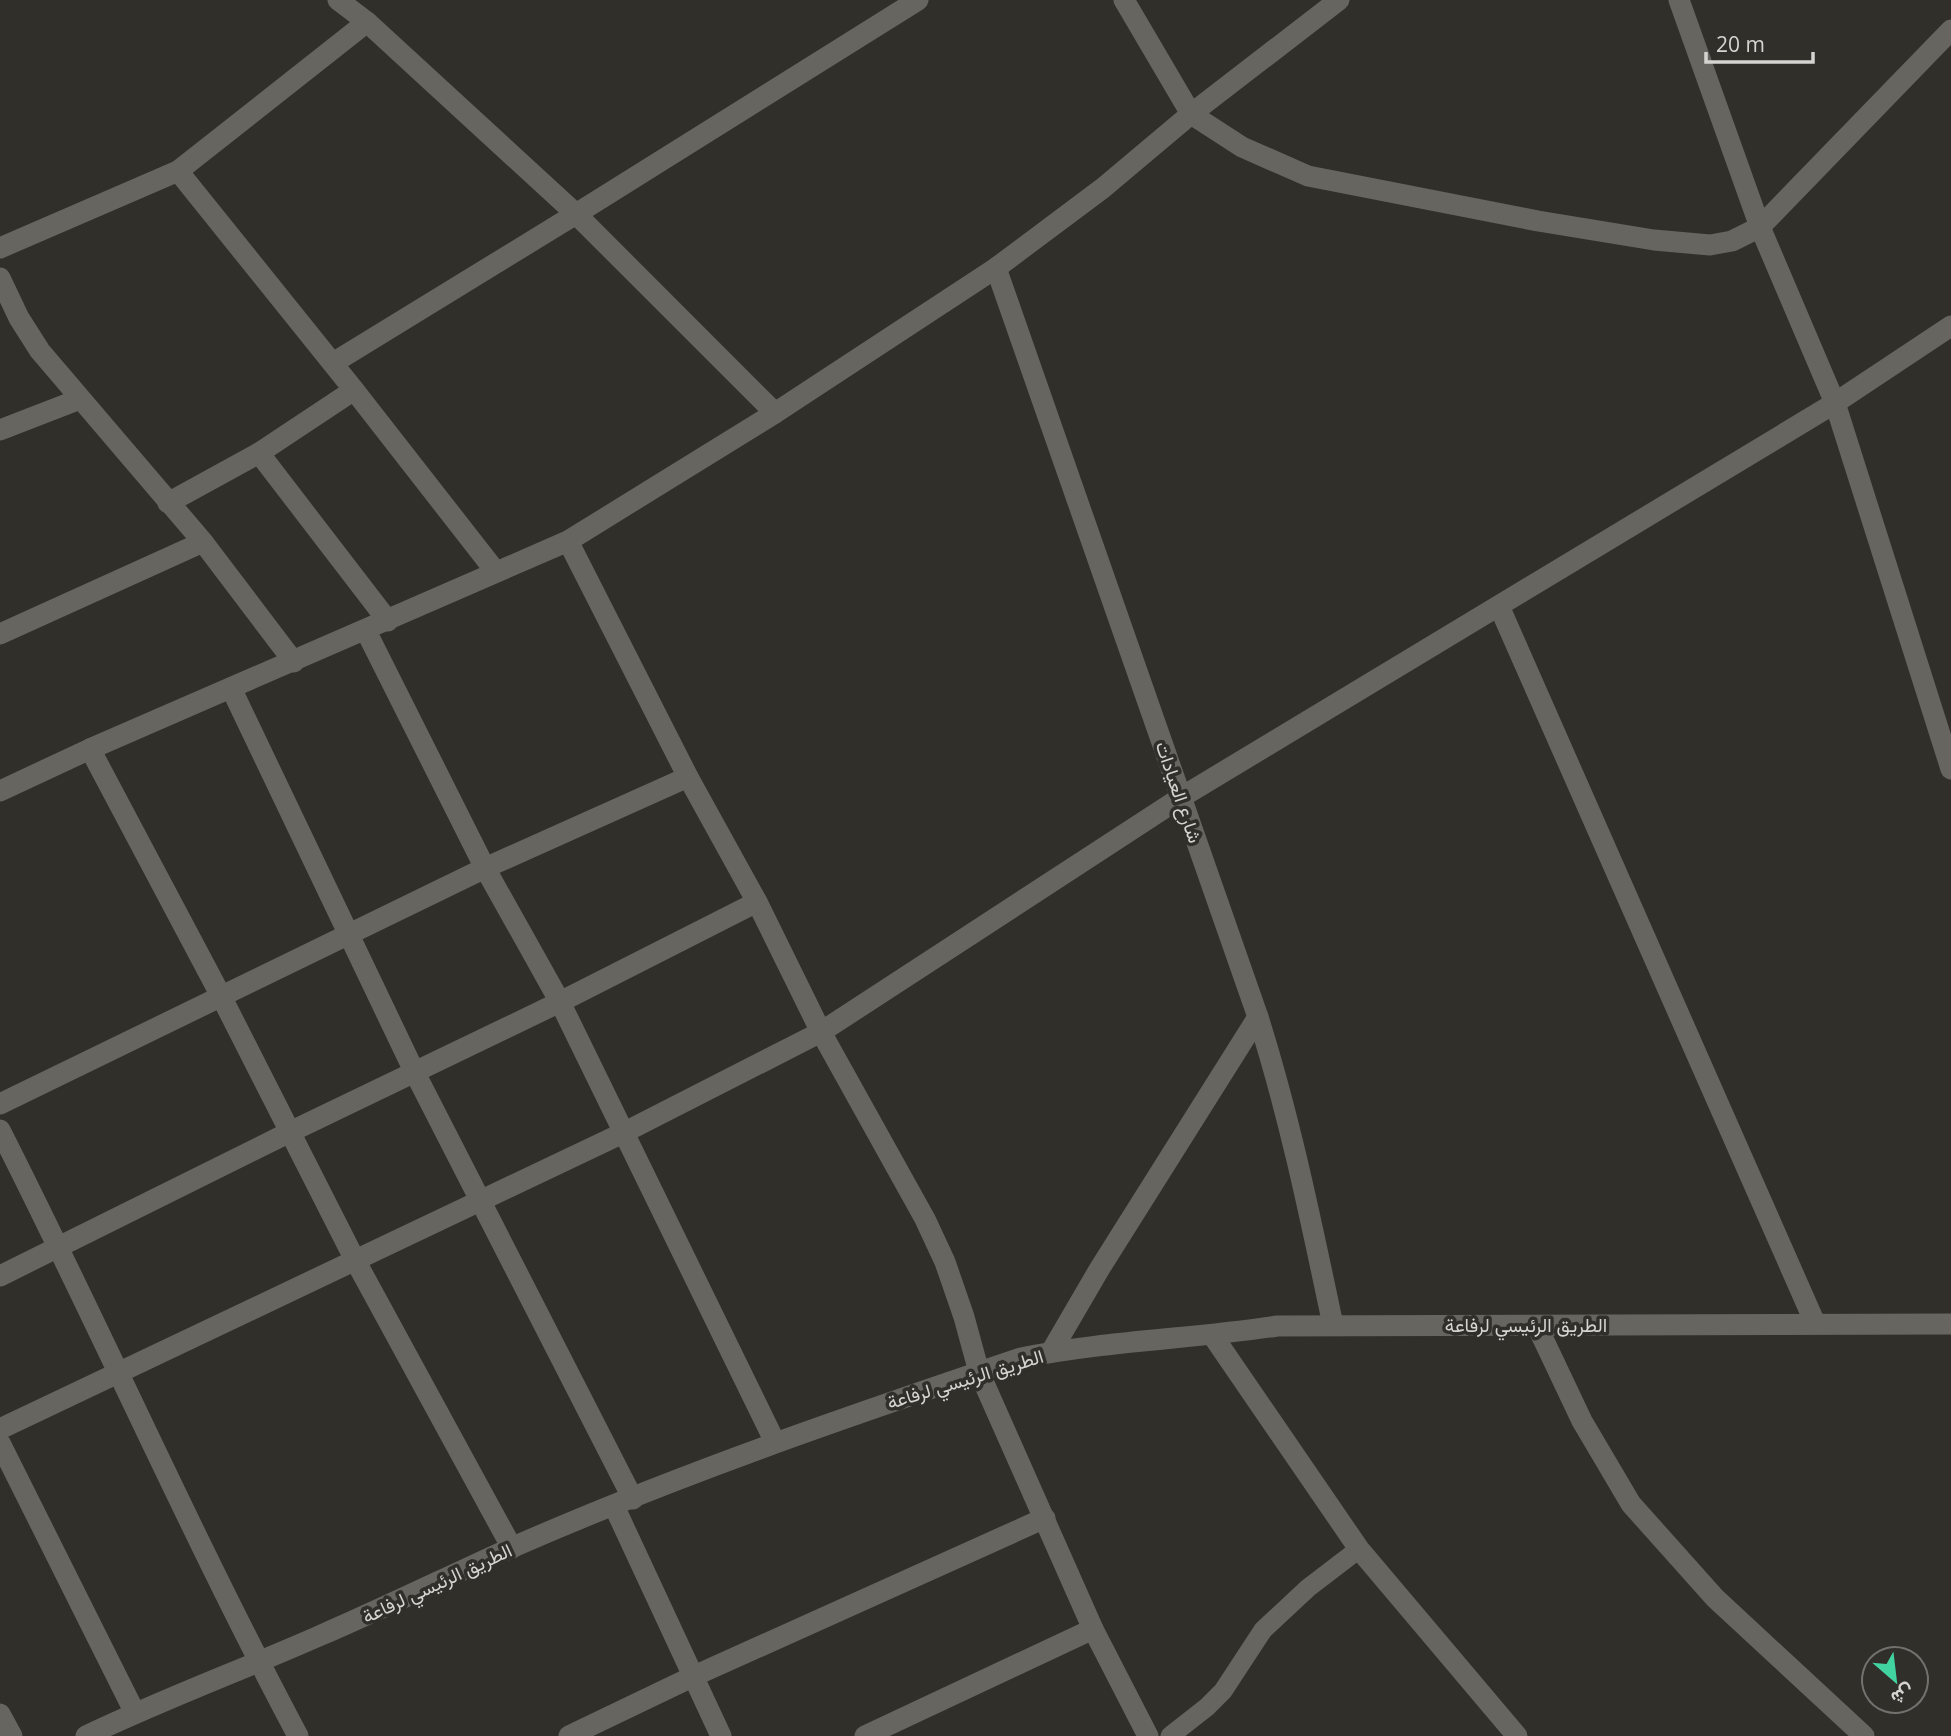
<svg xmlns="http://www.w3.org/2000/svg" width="1951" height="1736" font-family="'Open Sans',Vazirmatn,sans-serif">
	<rect width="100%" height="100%" fill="#302f2a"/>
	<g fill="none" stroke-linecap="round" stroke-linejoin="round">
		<polyline stroke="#676560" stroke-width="19" points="1170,1736 1207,1707 1223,1691 1263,1630 1308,1588 1359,1549"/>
		<g stroke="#676560" stroke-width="21">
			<polyline points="338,0 367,22 576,214 775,413"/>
			<polyline points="1124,0 1191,114 1242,147 1308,176 1538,221 1654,240 1710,245 1732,241 1760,227 1951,30"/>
			<polyline points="1679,0 1760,227 1835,403 1951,769"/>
			<polyline points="367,22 178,171 354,390 496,572"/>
			<polyline points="0,248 178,171"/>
			<path d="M 996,268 L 1258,1017 C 1290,1118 1311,1221 1333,1325"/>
			<polyline points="0,278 19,318 40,351 203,542 294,662"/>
			<polyline points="333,363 576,214 918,0"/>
			<polyline points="0,430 80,399"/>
			<polyline points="259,453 388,621"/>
			<polyline points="168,503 259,453 354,390"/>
			<polyline points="568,541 688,777 757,902 821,1032 925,1219 945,1262 964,1317 979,1372 1093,1629 1148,1736"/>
			<polyline points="1499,606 1815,1323"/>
			<polyline points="366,631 485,868 560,1002 775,1442"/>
			<polyline points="0,634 203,542"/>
			<polyline points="231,688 414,1071 633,1499"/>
			<polyline points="90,749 221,996 355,1260 512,1548"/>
			<polyline points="0,791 90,749 568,541 775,413 996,268 1103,188 1191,114 1339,0"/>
			<polyline points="0,1104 485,868 688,777"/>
			<path d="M 0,1130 C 102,1331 192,1537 298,1736"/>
			<polyline points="0,1276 290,1132 560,1002 757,902"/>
			<polyline points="1537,1326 1582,1421 1631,1504 1715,1598 1864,1736"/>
			<polyline points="1213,1336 1359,1549 1517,1736"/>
			<polyline points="1051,1352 1100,1268 1258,1017"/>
			<polyline points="0,1429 625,1132 821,1032 1180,798 1835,403 1951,326"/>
			<polyline points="0,1443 135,1713"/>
			<polyline points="614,1506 721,1736"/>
			<polyline points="0,1714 12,1736"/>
			<polyline points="569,1736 694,1676 1045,1518"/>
			<polyline points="865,1736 1093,1629"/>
		</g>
		<path stroke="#676560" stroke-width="21" d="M 86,1736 C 163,1699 242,1670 319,1636 C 384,1608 447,1577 511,1548 C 677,1475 849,1416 1021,1358 C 1105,1341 1192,1339 1277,1326 L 1951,1324"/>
	</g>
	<g text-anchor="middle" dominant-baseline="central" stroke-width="7" stroke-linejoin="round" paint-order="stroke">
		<g font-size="19" fill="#d5d4d1" stroke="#302f2a">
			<text transform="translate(1179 792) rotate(71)">شارع العيادات</text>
			<text x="1526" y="1325">الطريق الرئيسي لرفاعة</text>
			<text transform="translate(965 1379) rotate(-17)">الطريق الرئيسي لرفاعة</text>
			<text transform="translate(437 1583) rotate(-25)">الطريق الرئيسي لرفاعة</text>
		</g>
	</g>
	<g transform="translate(1895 1680) rotate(152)"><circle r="33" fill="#302f2a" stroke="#72716d" stroke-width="2"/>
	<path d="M0-5L12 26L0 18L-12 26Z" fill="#42d4a0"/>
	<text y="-10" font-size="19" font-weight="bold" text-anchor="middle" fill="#d5d4d1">ش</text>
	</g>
	<path d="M1706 52v10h107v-10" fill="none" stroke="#d5d4d1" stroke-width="3.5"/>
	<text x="1716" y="52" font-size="21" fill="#d5d4d1" stroke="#302f2a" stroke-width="5" paint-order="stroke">20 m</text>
</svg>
